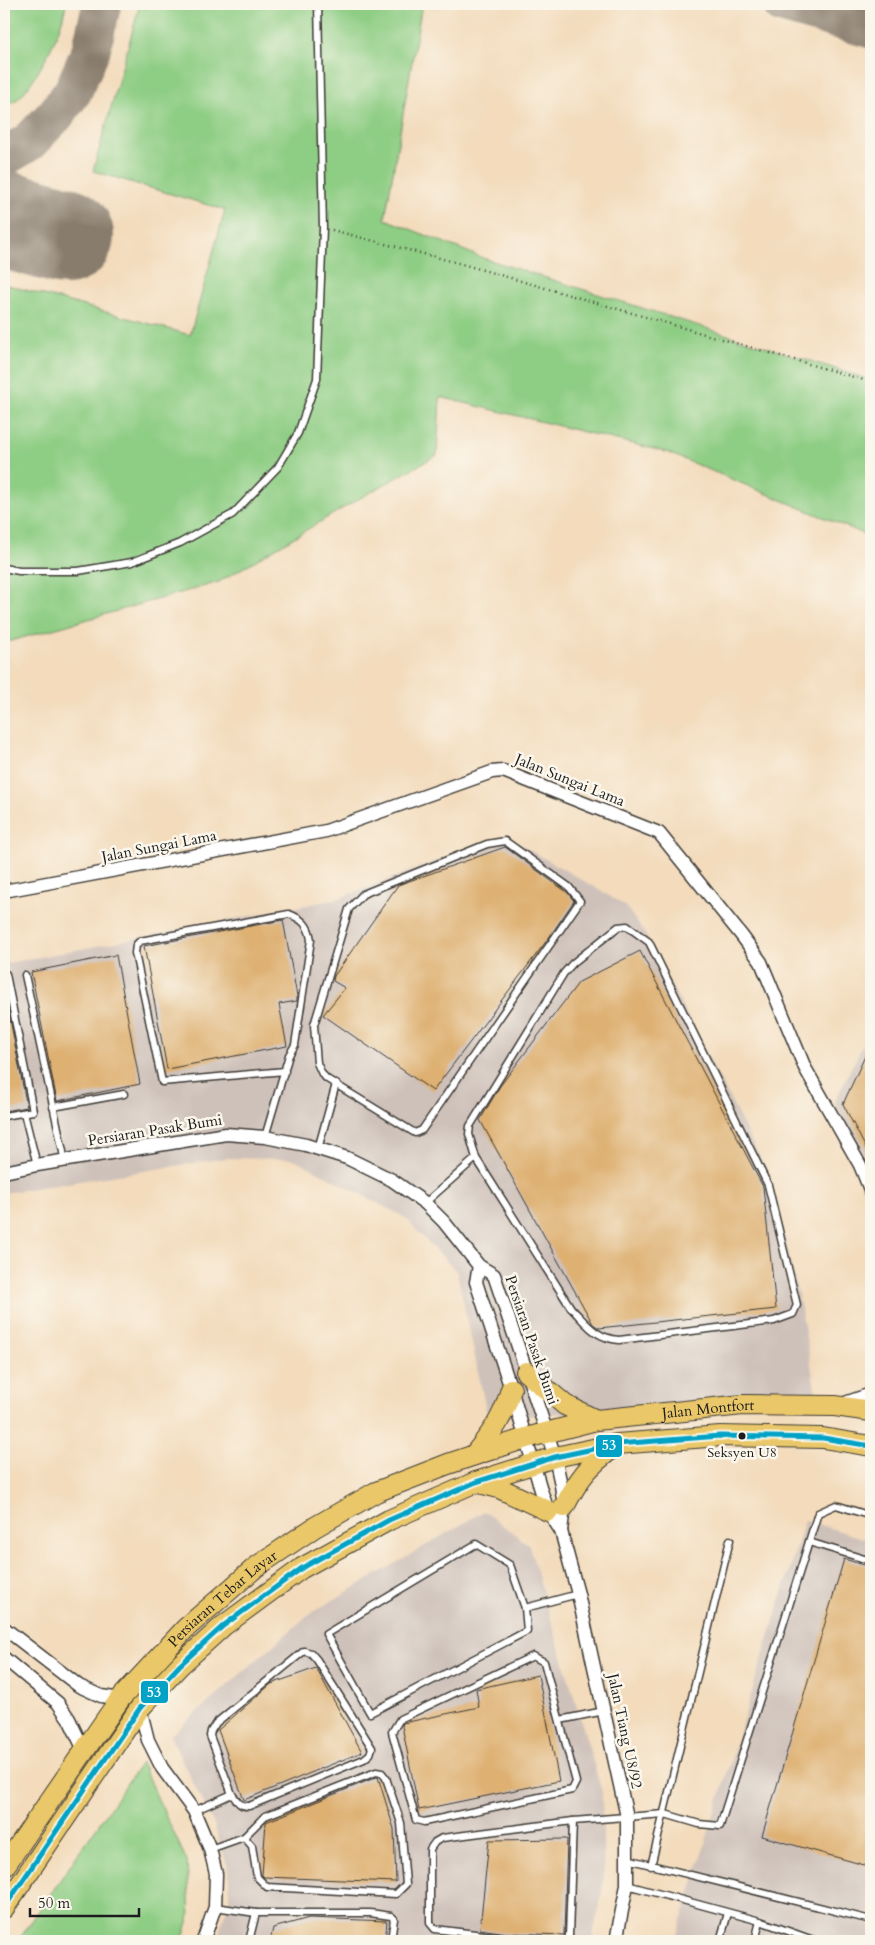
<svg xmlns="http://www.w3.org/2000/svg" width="875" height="1945" font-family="Cardo,serif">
	<rect width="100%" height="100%" fill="#fbf7ec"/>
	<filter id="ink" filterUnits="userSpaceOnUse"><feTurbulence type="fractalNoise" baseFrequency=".02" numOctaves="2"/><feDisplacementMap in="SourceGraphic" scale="10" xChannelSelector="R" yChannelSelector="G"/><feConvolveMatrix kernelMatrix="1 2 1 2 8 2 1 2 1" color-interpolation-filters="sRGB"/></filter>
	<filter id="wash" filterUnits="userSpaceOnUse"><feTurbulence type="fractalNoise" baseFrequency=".0096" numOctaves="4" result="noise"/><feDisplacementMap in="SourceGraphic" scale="20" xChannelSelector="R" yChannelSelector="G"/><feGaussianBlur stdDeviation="1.12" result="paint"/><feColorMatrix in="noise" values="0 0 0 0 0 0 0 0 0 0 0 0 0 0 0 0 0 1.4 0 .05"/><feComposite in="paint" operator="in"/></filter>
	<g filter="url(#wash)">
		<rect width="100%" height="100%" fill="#f3dbbc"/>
		<g fill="#cec1ba">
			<polygon points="507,837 603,892 626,907 644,932 770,1177 799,1298 816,1393 488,1419 457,1272 404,1217 294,1159 226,1158 4,1193 4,964 337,899 476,846"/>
			<polygon points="871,1028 871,1168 834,1103"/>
			<polygon points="484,1511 529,1545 602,1792 604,1881 592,1941 216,1941 229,1902 229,1871 214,1825 170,1736 308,1615"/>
			<polygon points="805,1520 871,1541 871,1941 675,1941"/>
		</g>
		<g fill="#8ecd84" stroke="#557450">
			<path d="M 4,4 L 66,4 C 61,34 40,74 20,97 C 16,101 9,104 4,107 Z"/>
			<polygon points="140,4 422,4 385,219 483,258 871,380 871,537 666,452 440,397 437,455 355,501 219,582 4,643 4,284 190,335 225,210 93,171"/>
			<polygon points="141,1763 187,1861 190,1916 182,1941 18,1941"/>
		</g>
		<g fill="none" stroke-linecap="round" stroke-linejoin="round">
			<g stroke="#887c6c" stroke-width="39">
				<polyline points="782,4 871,29"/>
				<polyline points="4,157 29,142 56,114 73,91 91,50 102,4"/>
			</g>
			<polyline stroke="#887c6c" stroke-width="98" points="4,219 65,236"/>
		</g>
		<g id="blocks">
			<g fill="#deb173">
				<polygon points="505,847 568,893 574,901 548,939 433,1091 323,1015 345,988 333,981 334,976 398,885"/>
				<polygon points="283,920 297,996 297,1001 279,1004 287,1046 167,1069 144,946"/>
				<polygon points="640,951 763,1187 776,1309 599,1328 593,1324 480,1120 500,1086 579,982"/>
				<polygon points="116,955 140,1084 57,1101 31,972"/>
				<polygon points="4,1009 8,1009 27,1107 4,1111"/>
				<polygon points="871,1043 871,1158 843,1104"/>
				<polygon points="844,1559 871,1567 871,1867 762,1836"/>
				<polygon points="316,1668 362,1752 244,1800 218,1730 271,1684"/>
				<polygon points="538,1675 559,1781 419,1810 402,1726 403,1723 479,1707 476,1689"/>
				<polygon points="377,1777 378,1777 394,1829 396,1882 264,1877 262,1875 266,1822"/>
				<polygon points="567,1839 564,1935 507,1933 480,1929 489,1840"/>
				<polygon points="309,1918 387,1921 385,1941 270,1941 273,1928"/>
			</g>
		</g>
	</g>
	<g filter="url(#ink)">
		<use href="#blocks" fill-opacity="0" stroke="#3c3934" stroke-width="1"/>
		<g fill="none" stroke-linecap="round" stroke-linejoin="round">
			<g stroke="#3c3934" stroke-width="9">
				<g id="lane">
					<polyline points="4,568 19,571 78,571 132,562 180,543 233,514 278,467 298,433 317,379 323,228 318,4"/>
					<polygon points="505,841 569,887 580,901 422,1130 415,1133 327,1079 322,1074 317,1063 314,1025 349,909 363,894 487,844"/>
					<polyline points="4,975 6,974 33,1111 4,1116"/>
					<polyline points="25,975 65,1161"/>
					<polyline points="53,1107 124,1094"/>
					<polyline points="24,1113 37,1165"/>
					<path d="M 265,1137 L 289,1055 L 295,1045 L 311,940 C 309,925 302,919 289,914 L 140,941 L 136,945 L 135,953 L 162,1082 L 285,1071"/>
					<polyline points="318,1149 336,1084"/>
					<path d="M 425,1203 L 476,1158 L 571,1308 C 587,1324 595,1338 619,1340 L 774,1321 L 793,1314 L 797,1305 L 768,1185 L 649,942 L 627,926 L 618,927 L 573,963 L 564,973 L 470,1126 L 469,1134 L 476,1158"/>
					<polyline points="809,1542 871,1561"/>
					<polyline points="525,1608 527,1631 370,1713 326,1634 476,1544 510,1565 525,1608 578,1594"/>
					<polygon points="533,1656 544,1662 576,1782 572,1790 424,1822 416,1820 392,1732 400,1719"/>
					<polyline points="560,1720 604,1711"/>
					<polygon points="376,1772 382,1773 386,1778 401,1823 406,1884 396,1894 267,1887 257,1877 252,1846 244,1837 265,1816"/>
					<path d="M 194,1811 L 232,1794 C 237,1801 240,1807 249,1806 L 364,1759 L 370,1754 L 372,1748 L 317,1660 L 311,1653 L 304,1651 L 216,1723 L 211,1731 L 210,1736 L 232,1794"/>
					<polyline points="573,1821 665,1814 699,1824 720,1826 818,1513 836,1505 871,1516"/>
					<polyline points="210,1849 244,1837"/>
					<polyline points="627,1859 871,1920"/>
					<polyline points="651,1866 730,1540"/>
					<polyline points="627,1885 760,1921 816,1941"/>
					<polyline points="215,1907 256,1913"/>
					<polyline points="249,1941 256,1913 370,1913 391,1916 394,1919 391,1941"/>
					<polyline points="532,1941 435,1929 430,1923 430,1849 435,1842 442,1838 573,1821 569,1936 566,1941"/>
					<polyline points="720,1941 728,1913"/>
					<polyline points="755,1941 760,1921"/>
				</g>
			</g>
			<g stroke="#3c3934" stroke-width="15">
				<g id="street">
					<polyline points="4,891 326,831 492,772 503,771 659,833 742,936 761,962 805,1068 860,1165 871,1192"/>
					<polyline points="4,1172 37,1165 226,1134 265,1137 306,1145 347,1158 392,1180 425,1203 444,1222 479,1266 494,1275 555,1457 561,1485 564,1507 561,1531"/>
					<polyline points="479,1266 476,1282 511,1389 541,1490 548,1511 561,1531 578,1594 627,1817 627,1885 616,1941"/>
					<polyline points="842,1404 871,1394"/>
					<polyline points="4,1628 79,1686 101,1696 120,1699"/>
					<polyline points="4,1658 58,1703 69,1719 84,1750"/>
					<polyline points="140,1708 148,1740 162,1768 194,1811 210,1849 216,1874 215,1907 203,1941"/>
				</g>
			</g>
			<g stroke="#3c3934" stroke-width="22">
				<g id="primary">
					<polyline points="526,1372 565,1405 596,1420"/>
					<path d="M 474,1455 C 493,1431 503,1419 511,1389"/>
					<polyline points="476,1482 499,1488 548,1511"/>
					<path d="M 564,1507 C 579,1478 588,1466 614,1447"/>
					<path id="s1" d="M 4,1867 L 120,1699 L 186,1628 L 256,1567 L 315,1527 L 376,1492 L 448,1464 L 526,1438 L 596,1420 L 743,1405 L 835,1406 L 871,1411"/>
					<polyline points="4,1908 140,1708 180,1665 223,1626 302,1568 389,1520 476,1482 555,1457 617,1444 720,1436 823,1438 871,1446"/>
				</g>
			</g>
			<polyline stroke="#3c3934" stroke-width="2.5" stroke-dasharray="1 4" stroke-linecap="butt" points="332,230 462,264 871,382"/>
			<use href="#lane" stroke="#fff" stroke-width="6"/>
			<use href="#street" stroke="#fff" stroke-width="12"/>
			<use href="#primary" stroke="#eac769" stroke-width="20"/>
			<g stroke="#fbf7ec" stroke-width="9">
				<polyline id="bus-1" points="4,1908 140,1708 180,1665 223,1626 302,1568 389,1520 476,1482 555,1457 617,1444 720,1436 823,1438 871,1446"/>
			</g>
			<use href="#bus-1" stroke="#01a2c5" stroke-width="5"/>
		</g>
	</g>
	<circle fill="#1c1c1c" stroke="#fbf7ec" stroke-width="2" cx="742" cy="1436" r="4.5"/>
	<g text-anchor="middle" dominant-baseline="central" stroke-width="5" stroke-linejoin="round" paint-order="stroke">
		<g font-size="14" fill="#1c1c1c" stroke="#fbf7ec">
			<text x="742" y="1452">Seksyen U8</text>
		</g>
		<g font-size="15" fill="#1c1c1c" stroke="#fbf7ec">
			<text transform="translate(570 780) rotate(22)">Jalan Sungai Lama</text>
			<text transform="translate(159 846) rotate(-11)">Jalan Sungai Lama</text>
			<text transform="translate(155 1130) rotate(-9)">Persiaran Pasak Bumi</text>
			<text transform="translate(532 1340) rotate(71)">Persiaran Pasak Bumi</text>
			<text stroke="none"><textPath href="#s1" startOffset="880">Jalan Montfort</textPath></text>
			<text stroke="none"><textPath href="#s1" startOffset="348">Persiaran Tebar Layar</textPath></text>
			<text transform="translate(625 1731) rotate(78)">Jalan Tiang U8/92</text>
		</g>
	</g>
	<g stroke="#fbf7ec" stroke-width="2">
		<rect x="595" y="1434" width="28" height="24" rx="5" fill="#01a2c5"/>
		<rect x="140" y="1680" width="29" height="24" rx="5" fill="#01a2c5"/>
	</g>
	<g font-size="14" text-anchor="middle" font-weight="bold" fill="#fff">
		<text x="609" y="1450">53</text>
		<text x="154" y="1697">53</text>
	</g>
	<rect width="875" height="1945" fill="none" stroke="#fbf7ec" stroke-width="20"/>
	<path d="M30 1908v8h109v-8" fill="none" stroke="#1c1c1c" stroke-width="2.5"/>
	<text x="38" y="1908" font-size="15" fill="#1c1c1c" stroke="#fbf7ec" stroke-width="4" paint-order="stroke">50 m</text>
</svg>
